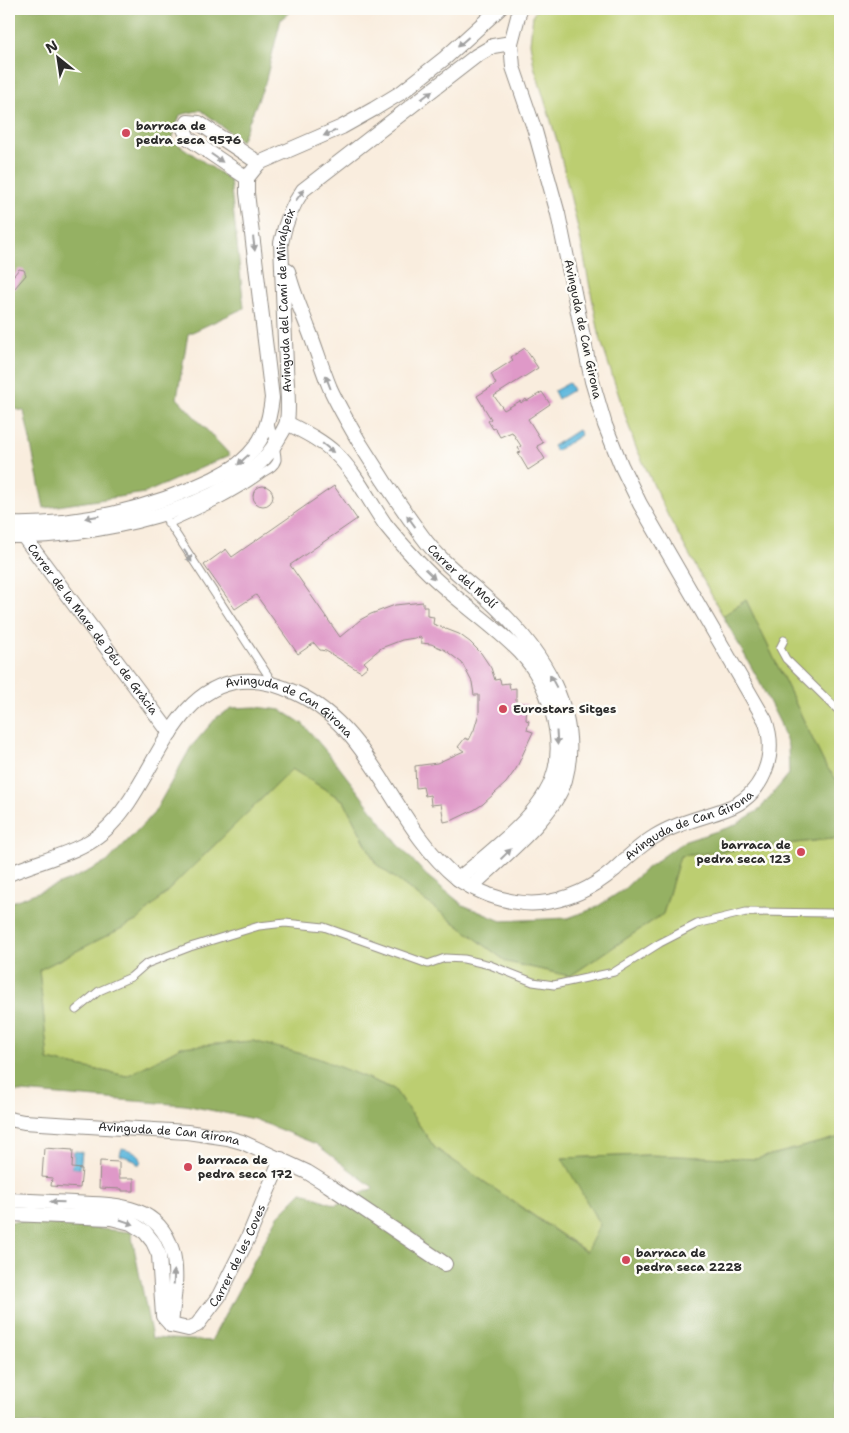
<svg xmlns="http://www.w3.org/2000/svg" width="849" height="1433" font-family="'Shantell Sans',sans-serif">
	<rect width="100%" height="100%" fill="#fdfcf7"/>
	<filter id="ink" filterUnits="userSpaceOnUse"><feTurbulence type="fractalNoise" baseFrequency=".02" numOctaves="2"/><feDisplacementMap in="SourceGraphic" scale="10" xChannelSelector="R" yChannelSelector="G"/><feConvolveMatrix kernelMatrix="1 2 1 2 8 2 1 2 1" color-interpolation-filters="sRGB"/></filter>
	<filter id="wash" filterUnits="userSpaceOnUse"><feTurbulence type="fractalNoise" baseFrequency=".0096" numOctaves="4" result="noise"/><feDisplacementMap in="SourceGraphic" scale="20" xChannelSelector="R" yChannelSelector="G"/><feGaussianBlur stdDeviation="1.12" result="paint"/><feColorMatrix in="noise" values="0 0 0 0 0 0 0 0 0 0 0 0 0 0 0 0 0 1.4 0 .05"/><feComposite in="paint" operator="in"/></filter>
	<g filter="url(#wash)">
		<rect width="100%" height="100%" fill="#f9edde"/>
		<g fill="#bcce71" stroke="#747c4e">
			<polygon points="537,9 840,9 840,784 825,765 746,600 723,616 668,516 635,445 600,338 580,237 558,144 534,66 530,43 533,15"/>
			<polygon points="292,769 344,801 376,864 507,962 570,976 663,914 680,856 840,838 840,1137 756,1159 648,1155 563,1158 600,1225 587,1252 435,1148 394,1089 317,1058 253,1041 181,1047 127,1076 48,1060 39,970 138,920"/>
		</g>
		<g fill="#95b163" stroke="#606e47">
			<polygon points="9,9 294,9 281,19 265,83 241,141 201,110 180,115 172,140 230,180 244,308 188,334 177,398 230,455 145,493 44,508 24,411 9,408"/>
			<polygon points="746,600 825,765 840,784 840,838 680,856 663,914 570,976 507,962 376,864 344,801 292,769 138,920 39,970 48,1060 127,1076 181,1047 253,1041 317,1058 394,1089 435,1148 586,1252 600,1225 562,1158 648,1155 756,1159 840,1137 840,1424 9,1424 9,1222 20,1221 131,1232 152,1338 211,1341 278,1216 302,1192 335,1205 374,1188 316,1144 254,1119 185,1105 9,1091 9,903 70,880 107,862 154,813 191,747 217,717 232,708 256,707 281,710 303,724 336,763 397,843 426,875 463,905 501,921 568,918 595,908 623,890 643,871 683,842 733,826 759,810 789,774 788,746 780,723 758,679 723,616"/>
		</g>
		<g fill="#5fb8dd" stroke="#457284">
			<polygon points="569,383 573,390 558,399 554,391"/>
			<polygon points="578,430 581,435 556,451 553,446"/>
			<path d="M 122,1148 C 132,1151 143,1152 140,1164 L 137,1164 L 135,1160 L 120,1155 Z"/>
			<polygon points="74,1151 82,1152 80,1169 73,1168 68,1164 73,1165"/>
		</g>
		<g id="blocks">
			<g fill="#df99c8">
				<polygon points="19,269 24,270 26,275 14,289 9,285 9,281"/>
				<polygon points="525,348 538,368 494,396 504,410 520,401 521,403 526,399 527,401 542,392 550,404 528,419 543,443 537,446 545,459 528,470 518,453 521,452 518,448 521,446 512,432 500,437 495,428 493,429 488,421 491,419 477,396 496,384 491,374 513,360 511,357"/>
				<circle cx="263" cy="496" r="10"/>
				<polygon points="334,486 357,519 290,565 340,637 360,620 371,614 395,605 423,602 423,607 427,607 427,616 434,617 433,624 459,634 470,642 481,653 491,668 495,680 500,679 501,684 509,683 510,689 516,688 516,704 527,704 526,720 529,721 527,730 533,732 516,769 506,783 483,804 474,810 453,820 444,822 441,804 431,805 430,795 425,796 423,787 416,788 415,766 437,763 464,751 458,747 465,738 469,740 474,730 479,713 479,695 474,695 472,682 462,663 445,650 431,644 421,643 421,637 402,640 381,648 364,662 368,666 361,672 326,651 320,650 314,643 298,654 256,595 235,609 204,565 226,549 232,557"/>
				<polygon points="44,1148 73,1150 72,1168 82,1169 80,1188 51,1186 52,1178 42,1177"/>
				<polygon points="100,1161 119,1162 119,1178 134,1178 134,1191 122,1191 122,1189 99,1188"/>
			</g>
		</g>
	</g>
	<g filter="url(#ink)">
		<use href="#blocks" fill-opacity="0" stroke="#928c84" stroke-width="1"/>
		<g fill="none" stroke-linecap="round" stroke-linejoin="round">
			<g stroke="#928c84" stroke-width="9">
				<g id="service">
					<polyline points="163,514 273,683"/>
					<path d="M 168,524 C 202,509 234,495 263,473 C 268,470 275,467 277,460 C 278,454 271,430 270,423"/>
					<polyline points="784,640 780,648 786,659 840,712"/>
					<polyline points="76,1010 99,991 131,977 146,964 190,947 259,926 285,923 324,927 428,964 445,958 464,959 490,965 533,982 554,985 614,972 660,943 697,924 746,912 832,913 840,912"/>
				</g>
			</g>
			<g stroke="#928c84" stroke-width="16">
				<g id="minor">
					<polyline points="247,178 188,138 184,129 188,122 199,123 259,163"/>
					<path id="s1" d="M 288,271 C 292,290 301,309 308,328 C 316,348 322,369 330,388 C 339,408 350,426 361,445 C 380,476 400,506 422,536 C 442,564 471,583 496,607 C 542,651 583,713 565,780 C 555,816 498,861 471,887"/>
					<path d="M 287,423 C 304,432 321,440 335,453 C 356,473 369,501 385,524 C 396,538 408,551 420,564 C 450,597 489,620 520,652 C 535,668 546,689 552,711 C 568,767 550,798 510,835 C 493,850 476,865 458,879"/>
					<path d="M 9,524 C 77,526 151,509 213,479 C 222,474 234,469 242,461 C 263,443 269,424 272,398 L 247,193 L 247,178 L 259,163 L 342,127 L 374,109 L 402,92 L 445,58 L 499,9"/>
					<path id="s2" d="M 23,530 L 24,537 L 170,733"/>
					<path id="s3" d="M 9,536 C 85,538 236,512 277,441 C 280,435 286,428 287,421 C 290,403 286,382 286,364 C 284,324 283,284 281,243 C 285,223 291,207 303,190 L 476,56 L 493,46 L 511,43"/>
					<path id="s4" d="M 9,874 C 40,860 77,854 103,832 C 153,790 168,688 241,681 C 261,679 279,685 296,693 C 375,730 393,826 457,878 C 467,886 478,890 489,895 C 506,901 522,905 540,903 C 568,900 593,888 614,870 C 627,858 639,846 654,837 C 676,823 702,818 726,809 C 763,796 778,755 765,720 L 640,504 L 621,465 L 605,425 L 592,381 L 558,214 L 535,131 L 513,67 L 511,43 L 520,9"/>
					<path id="s5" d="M 9,1119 L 24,1122 L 187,1132 L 228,1138 L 242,1142 L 307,1172 L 328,1185 L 445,1264"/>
					<path d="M 9,1200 C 30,1201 52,1202 74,1203 C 113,1205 158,1203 172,1250 C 179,1273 173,1302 171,1325"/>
					<polyline points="9,1214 111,1218 131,1223 145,1232 153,1242 159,1255 163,1316 171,1325"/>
					<path id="s6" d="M 171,1325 L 188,1329 L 197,1325 L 219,1296 L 248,1238 L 281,1159"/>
				</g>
			</g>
			<use href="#service" stroke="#fff" stroke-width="7"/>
			<use href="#minor" stroke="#fff" stroke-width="14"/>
		</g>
		<defs><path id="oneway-solid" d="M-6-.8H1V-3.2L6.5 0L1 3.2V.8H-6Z" transform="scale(1.25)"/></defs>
		<g fill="#a0a0a0">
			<use href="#oneway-solid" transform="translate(463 42) rotate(138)"/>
			<use href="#oneway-solid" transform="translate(427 95) rotate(-37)"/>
			<use href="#oneway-solid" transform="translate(330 133) rotate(157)"/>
			<use href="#oneway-solid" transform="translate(217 158) rotate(35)"/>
			<use href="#oneway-solid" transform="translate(300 195) rotate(-53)"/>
			<use href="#oneway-solid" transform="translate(254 244) rotate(83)"/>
			<use href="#oneway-solid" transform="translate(328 382) rotate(-111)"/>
			<use href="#oneway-solid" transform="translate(328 448) rotate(39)"/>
			<use href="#oneway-solid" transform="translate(243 460) rotate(137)"/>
			<use href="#oneway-solid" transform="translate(92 517) rotate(170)"/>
			<use href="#oneway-solid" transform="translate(411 521) rotate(-126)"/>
			<use href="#oneway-solid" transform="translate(188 556) rotate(57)"/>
			<use href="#oneway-solid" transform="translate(430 574) rotate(44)"/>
			<use href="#oneway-solid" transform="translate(553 681) rotate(-118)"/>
			<use href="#oneway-solid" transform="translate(557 738) rotate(86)"/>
			<use href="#oneway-solid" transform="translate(506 854) rotate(-44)"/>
			<use href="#oneway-solid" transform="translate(57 1202) rotate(-178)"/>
			<use href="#oneway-solid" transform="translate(127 1222) rotate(19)"/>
			<use href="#oneway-solid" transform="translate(174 1277) rotate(-88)"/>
		</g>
	</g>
	<g fill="#d1495b" stroke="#fdfcf7" stroke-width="2">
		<circle cx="126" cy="133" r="5"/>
		<circle cx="503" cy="709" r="5"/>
		<circle cx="801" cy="852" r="5"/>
		<circle cx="188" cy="1167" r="5"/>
		<circle cx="626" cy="1260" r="5"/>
	</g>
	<g text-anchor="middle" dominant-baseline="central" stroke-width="5" stroke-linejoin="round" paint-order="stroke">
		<g font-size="12" font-weight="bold" fill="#2b2b2b" stroke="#fdfcf7" text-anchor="start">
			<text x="136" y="126">barraca de<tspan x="136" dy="14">pedra seca 9576</tspan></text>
			<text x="513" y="709">Eurostars Sitges</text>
			<text x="791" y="845" text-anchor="end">barraca de<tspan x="791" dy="14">pedra seca 123</tspan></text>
			<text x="198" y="1160">barraca de<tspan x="198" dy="14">pedra seca 172</tspan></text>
			<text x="636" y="1253">barraca de<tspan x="636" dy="14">pedra seca 2228</tspan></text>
		</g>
		<g font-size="12" fill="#2b2b2b" stroke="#fdfcf7">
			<text stroke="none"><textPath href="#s3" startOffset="438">Avinguda del Camí de Miralpeix</textPath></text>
			<text transform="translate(583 329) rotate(78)">Avinguda de Can Girona</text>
			<text stroke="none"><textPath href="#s1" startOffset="356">Carrer del Molí</textPath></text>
			<text stroke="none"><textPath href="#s2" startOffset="122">Carrer de la Mare de Déu de Gràcia</textPath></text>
			<text stroke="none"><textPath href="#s4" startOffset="370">Avinguda de Can Girona</textPath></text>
			<text stroke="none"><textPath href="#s4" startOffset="879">Avinguda de Can Girona</textPath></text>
			<text stroke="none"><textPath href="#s5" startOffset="161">Avinguda de Can Girona</textPath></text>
			<text stroke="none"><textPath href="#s6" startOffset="108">Carrer de les Coves</textPath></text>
		</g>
	</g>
	<rect width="849" height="1433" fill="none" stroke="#fdfcf7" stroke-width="30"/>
	<g transform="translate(58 58) rotate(330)" stroke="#fdfcf7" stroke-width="4" paint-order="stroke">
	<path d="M0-4L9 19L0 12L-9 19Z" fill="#2b2b2b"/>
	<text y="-8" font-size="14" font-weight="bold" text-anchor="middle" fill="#2b2b2b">N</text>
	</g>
</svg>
